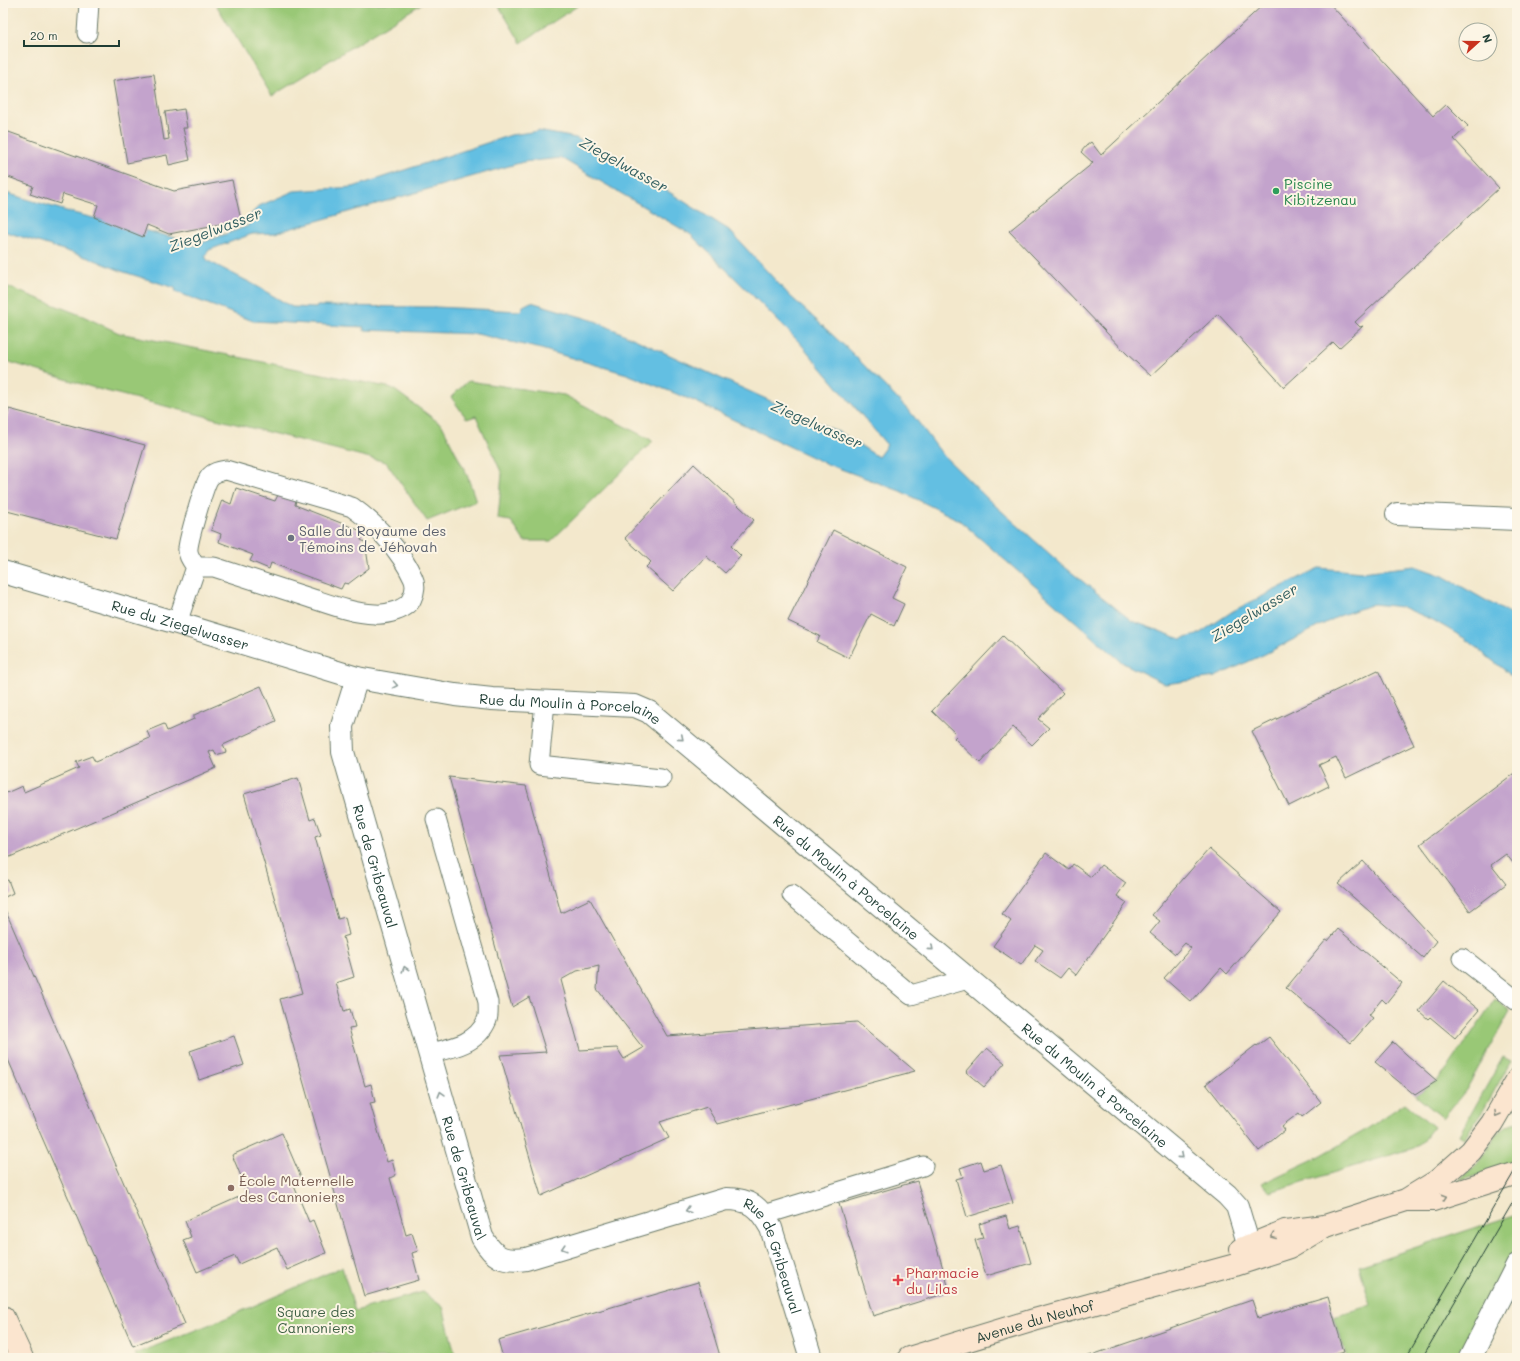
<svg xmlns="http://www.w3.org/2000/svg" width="1520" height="1361" font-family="Mali,sans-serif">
	<rect width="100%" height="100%" fill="#fcf5e5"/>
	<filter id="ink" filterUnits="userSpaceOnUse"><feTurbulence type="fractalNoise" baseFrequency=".025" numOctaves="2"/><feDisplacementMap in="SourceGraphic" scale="8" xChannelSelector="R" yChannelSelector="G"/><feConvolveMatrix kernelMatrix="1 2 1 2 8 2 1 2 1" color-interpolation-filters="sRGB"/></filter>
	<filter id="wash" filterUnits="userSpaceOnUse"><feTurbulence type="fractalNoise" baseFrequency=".012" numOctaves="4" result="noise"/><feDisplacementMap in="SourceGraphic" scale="16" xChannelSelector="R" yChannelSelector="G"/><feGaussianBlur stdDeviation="0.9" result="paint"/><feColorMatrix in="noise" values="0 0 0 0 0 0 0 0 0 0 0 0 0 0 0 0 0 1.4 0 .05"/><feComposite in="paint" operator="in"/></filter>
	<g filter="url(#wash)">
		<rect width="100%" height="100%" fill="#f3e8cc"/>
		<g fill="#99c876" stroke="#5c8255">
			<polygon points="215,3 423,3 272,96"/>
			<polygon points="497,3 582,3 521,43"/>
			<polygon points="3,285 83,316 119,333 392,388 442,425 467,475 476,501 427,521 386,462 98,389 3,360"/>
			<polygon points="468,381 564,395 653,441 551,541 524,541 511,521 498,519 502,474 476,416 467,419 451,397"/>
			<polygon points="1495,999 1510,1011 1466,1090 1443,1118 1415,1095 1437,1081 1450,1065"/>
			<polygon points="1503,1057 1511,1061 1483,1111 1464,1138 1459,1135"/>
			<polygon points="1405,1103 1434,1127 1424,1140 1414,1148 1270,1192 1261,1184 1320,1156 1364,1131"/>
			<path d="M 1517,1122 L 1517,1163 L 1460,1181 L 1461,1179 C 1466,1174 1472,1169 1477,1164 C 1489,1150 1497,1125 1517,1122 Z"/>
			<polygon points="1517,1214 1517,1248 1463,1358 1347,1358 1334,1317 1371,1305 1359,1266"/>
			<polygon points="342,1267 355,1311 423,1292 443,1307 456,1358 137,1358 135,1354 226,1318"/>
		</g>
		<path fill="#64bfe2" stroke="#427e8b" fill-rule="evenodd" d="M 538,131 L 576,138 L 658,185 L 729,230 L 789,295 L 850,351 L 912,414 L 943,455 L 989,500 L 1061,564 L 1132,621 L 1181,639 L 1197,635 L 1233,611 L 1319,568 L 1361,572 L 1415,566 L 1443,576 L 1517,618 L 1517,680 L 1464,638 L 1433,620 L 1402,607 L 1373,604 L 1339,616 L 1265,654 L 1215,677 L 1165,684 L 1123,663 L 959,520 L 900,491 L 822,462 L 694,401 L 627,374 L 541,349 L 477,334 L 363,330 L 364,327 L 253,321 L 176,292 L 175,288 L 121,271 L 95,260 L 3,231 L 3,192 L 73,213 L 188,241 L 193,246 L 248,226 L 251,214 L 259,206 L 294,191 L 353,187 L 511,135 ZM 561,158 L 690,234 L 753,296 L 800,343 L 887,445 L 878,457 L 843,434 L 595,321 L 531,302 L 523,306 L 521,311 L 435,307 L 317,306 L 316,308 L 292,307 L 253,284 L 208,261 L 205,256 L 209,250 L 252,234 L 275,233 L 523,162 Z"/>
		<g id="blocks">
			<g fill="#c3a3cc" fill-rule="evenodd">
				<polygon points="1265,3 1329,3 1433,116 1446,104 1468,126 1454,139 1499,188 1355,322 1360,327 1363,326 1339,348 1333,342 1284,387 1218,314 1151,376 1127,354 1009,231 1093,163 1081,152 1086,146 1091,142 1101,155"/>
				<polygon points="154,74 164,140 169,139 165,112 184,109 187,128 183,128 190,160 169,165 167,155 127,163 113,81"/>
				<polygon points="3,130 174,191 232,180 241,220 169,234 147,225 143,237 94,217 98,205 63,194 60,204 30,194 33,186 3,175"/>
				<polygon points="9,409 145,445 116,539 3,510 3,431"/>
				<polygon points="694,464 754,520 731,546 741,556 725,573 706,556 673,591 646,567 651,562 625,538"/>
				<polygon points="236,488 275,501 279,493 296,499 295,505 364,532 361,540 365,542 369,568 348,584 344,583 341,589 271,563 269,569 250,561 253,555 219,542 221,534 211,530 222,500 231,504"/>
				<polygon points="833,530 907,567 892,598 904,604 894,626 871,614 849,658 817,642 820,636 788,621"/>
				<polygon points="1003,636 1063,693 1038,719 1049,728 1032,745 1013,727 980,763 954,738 957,735 932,711"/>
				<polygon points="1378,670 1414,745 1346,778 1336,757 1319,765 1329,786 1289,806 1252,731"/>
				<polygon points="261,686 276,721 223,745 226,752 216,755 214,750 209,752 216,768 3,860 3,801 6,800 4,794 22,786 24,792 79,768 76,762 92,756 95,762 150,738 147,731 164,724 167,731 194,719 194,715"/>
				<polygon points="1517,771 1517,868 1506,854 1491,865 1506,884 1470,911 1420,844"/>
				<path d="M 449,777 L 526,786 L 561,913 L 590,899 L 667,1036 L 857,1022 L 915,1071 L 717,1124 L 707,1107 L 660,1122 L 669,1138 L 541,1196 L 500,1055 L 546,1052 L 529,997 L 512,1007 ZM 599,966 L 597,989 L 643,1048 L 624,1059 L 617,1048 L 580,1050 L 561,980 L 577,971 Z"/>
				<polygon points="298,778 310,820 315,818 321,835 315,837 338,919 345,917 349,935 343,937 354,977 336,983 344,1011 350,1009 355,1027 349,1028 365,1086 371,1084 375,1102 370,1103 387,1162 392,1160 394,1168 396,1175 390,1178 406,1235 412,1233 418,1251 412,1253 419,1280 364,1296 280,999 302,993 244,794"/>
				<polygon points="1209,849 1281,912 1227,974 1221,968 1191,1002 1164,978 1191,948 1185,943 1175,954 1150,933 1160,921 1152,915"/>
				<polygon points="1046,853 1069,870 1073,864 1091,877 1101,865 1126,883 1117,896 1127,903 1076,975 1068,968 1060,978 1035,961 1043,950 1035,945 1021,965 993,946 1011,921 1002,914"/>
				<polygon points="1363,861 1436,941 1423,958 1338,884"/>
				<polygon points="3,878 4,881 8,880 13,893 3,898"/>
				<polygon points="3,905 185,1324 133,1346 3,1048"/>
				<polygon points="1338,929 1402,983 1386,1003 1382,999 1369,1015 1373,1018 1351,1043 1286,988 1326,940 1328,941"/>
				<polygon points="1444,981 1479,1010 1455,1038 1430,1017 1428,1019 1419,1011"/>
				<polygon points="234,1036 244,1065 199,1080 190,1051"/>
				<polygon points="1269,1037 1321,1102 1302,1117 1299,1113 1291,1119 1282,1126 1285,1130 1259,1151 1206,1084 1256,1045 1257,1046"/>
				<polygon points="1393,1042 1406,1054 1437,1081 1415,1095 1375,1062"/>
				<polygon points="987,1048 1005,1063 984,1087 966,1072"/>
				<polygon points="282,1133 303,1182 294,1186 309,1222 313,1220 326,1253 287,1270 277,1247 239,1264 235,1256 197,1272 183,1240 191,1237 185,1221 248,1193 232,1155"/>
				<polygon points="981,1161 984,1170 1001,1165 1013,1203 967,1217 956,1179 963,1177 960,1168"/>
				<polygon points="917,1181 950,1292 873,1316 839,1204"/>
				<polygon points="1006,1216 1010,1229 1020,1226 1031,1263 986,1276 975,1240 983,1238 979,1224"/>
				<polygon points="698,1282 720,1356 712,1358 503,1358 498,1340"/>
				<polygon points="1328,1297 1344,1352 1324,1358 1083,1358 1252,1300 1258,1318"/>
			</g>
		</g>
	</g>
	<g filter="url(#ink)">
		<use href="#blocks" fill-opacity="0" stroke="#697969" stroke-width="1"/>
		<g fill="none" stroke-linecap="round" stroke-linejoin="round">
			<g stroke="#697969" stroke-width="21">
				<g id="lane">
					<polyline points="87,33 89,3"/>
					<path d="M 177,623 L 196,567 C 192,561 187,555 188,548 C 189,538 204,485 209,478 C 213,472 220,471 226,470 L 352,507 C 376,524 401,551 413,578 C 416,584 415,592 412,598 C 408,610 385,615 375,614 C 351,613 329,604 307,597 C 276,587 245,577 214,567 L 196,567"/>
					<polyline points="545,702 539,765 661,778"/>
					<polyline points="792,895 911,995 968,979"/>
					<polyline points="1462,958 1517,1001"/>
					<path d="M 430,1053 C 452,1048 477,1044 487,1020 C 489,1015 488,1007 488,1002 L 436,819"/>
					<polyline points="763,1215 923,1166"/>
				</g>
			</g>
			<g stroke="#697969" stroke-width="24">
				<g id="street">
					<polyline points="1397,514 1517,519"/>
					<path id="s1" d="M 3,572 L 177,623 L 357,678 L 455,695 L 492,699 L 635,706 L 649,712 L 1227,1195 L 1237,1206 L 1249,1246"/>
					<path id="s2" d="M 357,678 L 342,726 L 343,752 L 482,1237 C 494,1258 503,1262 526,1259 L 726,1199 C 751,1199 759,1207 771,1228 L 811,1358"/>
					<polyline points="1470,1358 1517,1265"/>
				</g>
			</g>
			<g stroke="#697969" stroke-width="24">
				<g id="secondary">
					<polyline points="1407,1200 1433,1200 1517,1173"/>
					<polyline points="1241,1249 1285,1231 1325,1226 1406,1200 1437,1181 1471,1151 1492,1123 1517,1080"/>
					<polyline points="3,1317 22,1358"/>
					<path id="s3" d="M 909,1358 L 1034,1320 L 1235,1265 L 1290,1247 L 1325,1226"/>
				</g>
			</g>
			<use href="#lane" stroke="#fff" stroke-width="19"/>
			<use href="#street" stroke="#fff" stroke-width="22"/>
			<use href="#secondary" stroke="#fbe5cf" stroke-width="22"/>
			<g stroke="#1f3d34" stroke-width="1">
				<polyline points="1406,1358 1517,1167"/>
				<polyline points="1422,1358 1517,1195"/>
			</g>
		</g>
		<defs><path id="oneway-chevron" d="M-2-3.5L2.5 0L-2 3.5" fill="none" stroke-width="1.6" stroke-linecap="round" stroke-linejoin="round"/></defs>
		<g stroke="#8f9e9a">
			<use href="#oneway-chevron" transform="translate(395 685) rotate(10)"/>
			<use href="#oneway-chevron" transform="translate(681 738) rotate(40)"/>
			<use href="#oneway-chevron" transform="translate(931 948) rotate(41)"/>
			<use href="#oneway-chevron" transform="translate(405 969) rotate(-106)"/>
			<use href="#oneway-chevron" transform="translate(441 1094) rotate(-106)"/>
			<use href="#oneway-chevron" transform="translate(1181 1156) rotate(40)"/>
			<use href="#oneway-chevron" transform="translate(688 1210) rotate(163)"/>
			<use href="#oneway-chevron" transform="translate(564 1248) rotate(163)"/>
		</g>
		<g stroke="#8d9182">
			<use href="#oneway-chevron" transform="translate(1497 1114) rotate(120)"/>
			<use href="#oneway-chevron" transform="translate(1444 1197) rotate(-18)"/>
			<use href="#oneway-chevron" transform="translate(1273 1236) rotate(158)"/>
		</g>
	</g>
	<circle fill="#2e9e5b" stroke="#fcf5e5" stroke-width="1.5" cx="1276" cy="191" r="4"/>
	<circle fill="#6b7280" stroke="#fcf5e5" stroke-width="1.5" cx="291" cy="538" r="4"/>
	<circle fill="#8d6e63" stroke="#fcf5e5" stroke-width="1.5" cx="231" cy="1188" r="4"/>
	<path fill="#e0444e" stroke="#fcf5e5" stroke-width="1.5" d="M896 1274h4v4h4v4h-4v4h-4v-4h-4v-4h4z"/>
	<g text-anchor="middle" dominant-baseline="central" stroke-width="4" stroke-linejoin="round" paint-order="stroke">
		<g font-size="14" fill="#27864d" stroke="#fcf5e5" text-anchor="start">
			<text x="1284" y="183">Piscine<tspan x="1284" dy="16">Kibitzenau</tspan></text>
		</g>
		<g font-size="14" fill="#5b616d" stroke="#fcf5e5" text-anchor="start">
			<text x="299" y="530">Salle du Royaume des<tspan x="299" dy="16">Témoins de Jéhovah</tspan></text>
		</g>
		<g font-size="14" fill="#1f3d34" stroke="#fcf5e5">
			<text stroke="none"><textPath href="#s1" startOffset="185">Rue du Ziegelwasser</textPath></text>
			<text stroke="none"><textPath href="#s1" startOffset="586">Rue du Moulin à Porcelaine</textPath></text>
			<text stroke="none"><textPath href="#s2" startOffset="195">Rue de Gribeauval</textPath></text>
			<text stroke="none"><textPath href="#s1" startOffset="922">Rue du Moulin à Porcelaine</textPath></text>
			<text stroke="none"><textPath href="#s1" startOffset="1246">Rue du Moulin à Porcelaine</textPath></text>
			<text stroke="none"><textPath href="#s2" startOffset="519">Rue de Gribeauval</textPath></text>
			<text stroke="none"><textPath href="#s2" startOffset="926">Rue de Gribeauval</textPath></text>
			<text stroke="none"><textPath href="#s3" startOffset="131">Avenue du Neuhof</textPath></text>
		</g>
		<g font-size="14" fill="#785e54" stroke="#fcf5e5" text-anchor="start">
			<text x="239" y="1180">École Maternelle<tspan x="239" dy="16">des Cannoniers</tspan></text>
		</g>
		<g font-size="14" fill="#be3a42" stroke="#fcf5e5" text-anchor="start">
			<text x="906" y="1272">Pharmacie<tspan x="906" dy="16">du Lilas</tspan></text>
		</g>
		<g font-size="14" fill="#3e6044" stroke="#fcf5e5">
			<text x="316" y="1311">Square des<tspan x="316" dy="16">Cannoniers</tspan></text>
		</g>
		<g font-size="15" font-style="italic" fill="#305e60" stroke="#fcf5e5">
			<text transform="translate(624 164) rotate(29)">Ziegelwasser</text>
			<text transform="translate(215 229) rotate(-21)">Ziegelwasser</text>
			<text transform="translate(817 424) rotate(24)">Ziegelwasser</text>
			<text transform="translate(1254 612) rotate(-31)">Ziegelwasser</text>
		</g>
	</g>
	<rect width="1520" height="1361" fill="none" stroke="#fcf5e5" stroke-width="16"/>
	<g transform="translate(1478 42) rotate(69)"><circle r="19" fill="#fcf5e5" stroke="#a4ab9e"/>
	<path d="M0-3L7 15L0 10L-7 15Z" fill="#c8321e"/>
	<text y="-6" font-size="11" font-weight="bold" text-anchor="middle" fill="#1f3d34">N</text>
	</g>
	<path d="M24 40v6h95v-6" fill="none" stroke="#1f3d34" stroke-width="2"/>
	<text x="30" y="40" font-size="12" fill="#1f3d34" stroke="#fcf5e5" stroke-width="3" paint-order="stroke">20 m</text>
</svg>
